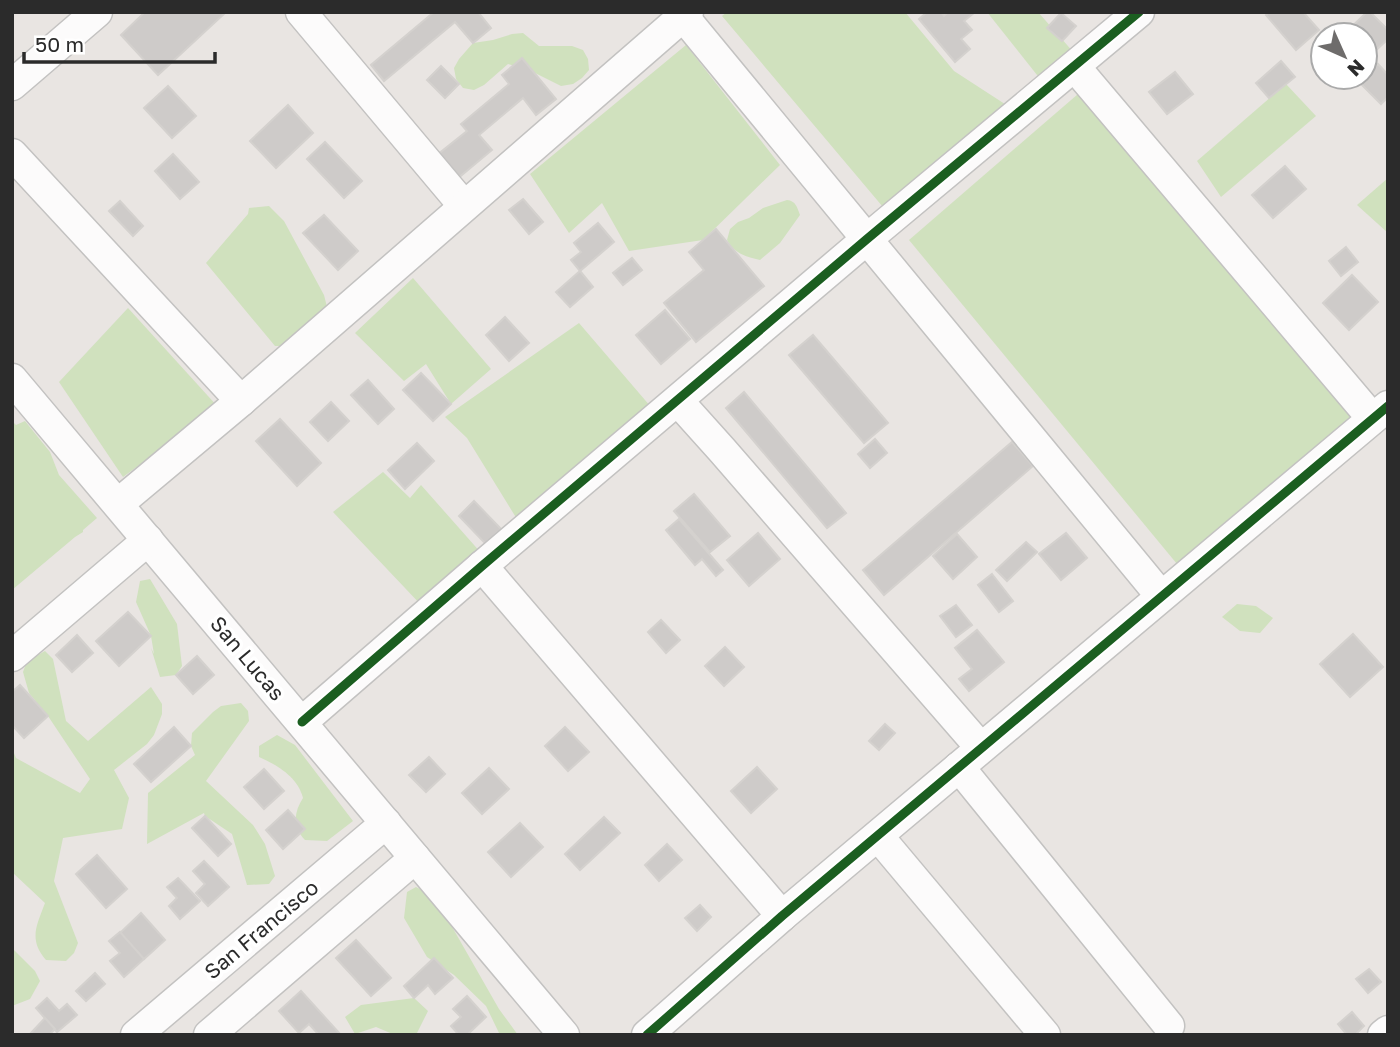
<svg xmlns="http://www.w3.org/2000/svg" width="1400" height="1047" font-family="'Golos Text',sans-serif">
	<rect width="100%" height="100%" fill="#e9e5e2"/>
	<g fill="#d0e1be">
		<polygon points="727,12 905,12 954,71 1011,108 888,213 722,16"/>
		<polygon points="987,12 1038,12 1075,54 1041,80"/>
		<polygon points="523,33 539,46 572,46 583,50 588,59 589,70 582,78 573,84 561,86 529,70 508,64 484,85 474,90 463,88 456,79 454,68 459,59 473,43 493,40 512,34"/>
		<polygon points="686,45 780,165 703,240 629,251 602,203 569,233 530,174"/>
		<polygon points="1286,84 1316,116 1221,197 1197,161"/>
		<polygon points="1085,88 1360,412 1182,570 909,240"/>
		<polygon points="1388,178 1388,233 1357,205"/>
		<path d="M 787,200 C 796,201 797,207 800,215 L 780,243 L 760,260 C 746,257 734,253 727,240 L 730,229 L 738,222 L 749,218 L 763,208 Z"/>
		<polygon points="269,206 284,221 324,295 329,315 297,346 275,346 206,263 248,214 249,208"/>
		<polygon points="413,278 491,369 451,404 426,364 404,381 355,333"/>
		<polygon points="128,308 218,407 123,477 59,382"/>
		<polygon points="579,323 657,414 520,524 467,438 445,417"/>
		<polygon points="12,421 16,425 25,421 50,452 59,475 97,518 83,530 83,532 75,537 12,590"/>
		<polygon points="383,472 410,498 421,485 482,554 423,607 333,512"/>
		<polygon points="150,579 177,624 182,666 176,675 160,677 151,648 154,654 151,636 136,602 140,581"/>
		<polygon points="1237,604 1256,606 1273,618 1260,633 1240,631 1222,617"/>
		<path d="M 45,651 L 53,659 L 66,721 L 88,741 L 151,687 L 162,704 L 162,714 L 154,735 L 147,744 L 114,770 L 129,798 L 122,829 L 63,838 L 54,881 L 78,943 L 74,953 L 66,961 L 46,960 C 28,939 37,925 45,903 L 12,872 L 12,748 L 16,758 L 80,793 L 90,779 L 48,716 L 29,693 L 23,672 L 27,661 Z"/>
		<polygon points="241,703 248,711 249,721 206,781 253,825 265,844 275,876 269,884 247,885 232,834 205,816 204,813 147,844 148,793 195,755 191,746 192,733 213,712 221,706"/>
		<path d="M 277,735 L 295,745 L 353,821 L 327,841 L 305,840 C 292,826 294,812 303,798 C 298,777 277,765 259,757 L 259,746 Z"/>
		<polygon points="416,887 435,897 499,1009 518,1035 500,1035 486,1006 454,975 427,957 404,918 407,892"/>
		<polygon points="12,948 35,971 40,981 30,999 12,1006"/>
		<polygon points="414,998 428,1011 416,1035 395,1035 376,1027 355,1034 345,1017 361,1005"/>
	</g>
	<g fill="#cecbc9" stroke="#d4d1ce" stroke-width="2">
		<polygon points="145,12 226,12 158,75 121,35"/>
		<polygon points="434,12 478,12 491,28 473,43 455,22 384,81 371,65"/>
		<polygon points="927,12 941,12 944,16 948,12 974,13 964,21 972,30 961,39 970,49 955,62 919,19"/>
		<polygon points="1269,12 1303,12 1319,30 1296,50 1266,15"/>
		<polygon points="1367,12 1370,12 1388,30 1388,39 1373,53 1365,45 1365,35 1343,35"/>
		<polygon points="1061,13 1076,26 1062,41 1047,28"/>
		<polygon points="522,58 556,99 536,115 523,98 479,135 492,150 457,179 437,155 467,131 461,124 509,84 502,75"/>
		<polygon points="1281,61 1295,77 1269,98 1256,83"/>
		<polygon points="1378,64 1388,75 1388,97 1381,104 1359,82"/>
		<polygon points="441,66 459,84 445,98 427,80"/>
		<polygon points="1175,72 1193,94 1167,114 1149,92"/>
		<polygon points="168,86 196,116 172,138 144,108"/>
		<polygon points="288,105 313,133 276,168 250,141"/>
		<polygon points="325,142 362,181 344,198 307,159"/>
		<polygon points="173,154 199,182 180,199 155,171"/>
		<polygon points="1285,166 1306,189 1273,218 1252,195"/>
		<polygon points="523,199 543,222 529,234 509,210"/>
		<polygon points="120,201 143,226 133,236 109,211"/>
		<polygon points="324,215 358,251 338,270 303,233"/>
		<polygon points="598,223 614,242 580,271 571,260 581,252 574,243"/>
		<polygon points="716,229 764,286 696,342 664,303 704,270 689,252"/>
		<polygon points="1346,247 1358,262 1341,276 1329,261"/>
		<polygon points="632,258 642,270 623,285 613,273"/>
		<polygon points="580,271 593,287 570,307 556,292"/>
		<polygon points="1352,275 1378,302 1349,330 1323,303"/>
		<polygon points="665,310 690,339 661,364 636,335"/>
		<polygon points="505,317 529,343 509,361 486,335"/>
		<polygon points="813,335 888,423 864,443 789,355"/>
		<polygon points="421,373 451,404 433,421 403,390"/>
		<polygon points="368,380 394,409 378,424 351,395"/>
		<polygon points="744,392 846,513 827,528 726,408"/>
		<polygon points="331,402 349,421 328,441 310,422"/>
		<polygon points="280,419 321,463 297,486 256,441"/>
		<polygon points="875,439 887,453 870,468 858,454"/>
		<polygon points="1012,442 1033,466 884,595 863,570"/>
		<polygon points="417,443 434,461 405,489 388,470"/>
		<polygon points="694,494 730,536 710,552 674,511"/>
		<polygon points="474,501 501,529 485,543 459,516"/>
		<polygon points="679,519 723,570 716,576 702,559 695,565 666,530"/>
		<polygon points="758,533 780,559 749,586 727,560"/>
		<polygon points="1066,533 1087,558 1061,580 1039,554"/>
		<polygon points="957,534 977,557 953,579 933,556"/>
		<polygon points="1026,542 1037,552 1007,581 996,570"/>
		<polygon points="992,574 1013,601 999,612 978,585"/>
		<polygon points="956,605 972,625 956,637 940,616"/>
		<polygon points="128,612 151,636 119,666 96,641"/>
		<polygon points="661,620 680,640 666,653 648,632"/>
		<polygon points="977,630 1004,662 969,691 959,679 972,669 955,648"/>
		<polygon points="1353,634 1383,667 1350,697 1320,664"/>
		<polygon points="77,635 93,653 72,672 56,655"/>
		<polygon points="725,647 744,667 724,686 705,666"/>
		<polygon points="197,656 214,675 193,694 176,675"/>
		<polygon points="20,685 48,716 24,738 12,725 12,692"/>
		<polygon points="885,724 895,733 879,750 869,741"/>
		<polygon points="174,727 191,746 151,782 134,764"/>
		<polygon points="565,727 589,752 568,771 545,746"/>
		<polygon points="429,757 445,774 426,792 409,775"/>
		<polygon points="757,767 777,789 751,813 731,791"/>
		<polygon points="489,768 509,789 482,814 462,793"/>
		<polygon points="264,769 284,791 264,809 244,787"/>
		<polygon points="288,810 305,829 283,849 266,830"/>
		<polygon points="205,816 231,844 218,856 192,828"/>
		<polygon points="604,817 620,833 580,870 565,854"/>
		<polygon points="520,823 543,847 511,877 488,852"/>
		<polygon points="667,844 682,860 659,881 645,865"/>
		<polygon points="97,855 127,889 106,908 76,874"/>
		<polygon points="204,861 229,887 208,906 196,893 205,884 193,871"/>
		<polygon points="178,878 200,901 180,919 169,906 177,898 167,887"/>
		<polygon points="700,905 711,917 697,931 685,918"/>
		<polygon points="141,913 165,940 144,959 120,933"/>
		<polygon points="120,932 144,959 124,977 110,961 120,953 109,941"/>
		<polygon points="356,940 391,978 371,996 336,958"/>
		<polygon points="434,958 453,978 435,994 428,985 414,998 404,986"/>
		<polygon points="1369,969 1381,982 1368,993 1356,979"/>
		<polygon points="95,973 105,984 86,1001 76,991"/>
		<polygon points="301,991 341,1035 319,1035 309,1024 299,1033 279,1011"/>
		<polygon points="467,996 486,1017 467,1035 459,1035 451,1026 461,1017 453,1009"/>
		<polygon points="47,998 59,1011 67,1004 77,1015 57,1032 36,1008"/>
		<polygon points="1352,1012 1364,1026 1355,1035 1347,1035 1338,1024"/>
		<polygon points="45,1018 55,1029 49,1035 29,1035"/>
	</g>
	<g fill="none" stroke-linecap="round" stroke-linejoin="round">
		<g stroke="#c3c2c1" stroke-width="33">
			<g id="minor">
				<polyline points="301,12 464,206"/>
				<polyline points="683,16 1161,596"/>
				<polyline points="1075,67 1372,418"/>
				<polyline points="12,85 97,12"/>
				<polyline points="12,154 241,401"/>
				<polyline points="12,379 564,1035"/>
				<polyline points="678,401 722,450 981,748"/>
				<polyline points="118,504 241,401 688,12"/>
				<polyline points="482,566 782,916"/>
				<polyline points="12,656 148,540"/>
				<polyline points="302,722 482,566 867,239 1139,12"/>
				<polyline points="959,767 1169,1026"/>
				<polyline points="878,836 1045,1035"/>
				<polyline points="136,1035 386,823"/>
				<polyline points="209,1035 415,858"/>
				<polyline points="647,1035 782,916 1388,406"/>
				<polyline points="1383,1035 1388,1031"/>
			</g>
		</g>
		<use href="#minor" stroke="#fcfbfb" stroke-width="30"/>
		<g stroke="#fff" stroke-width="13">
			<g id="cycleway">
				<polyline points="302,722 482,566 867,239 1139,12"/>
				<polyline points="647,1035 782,916 1388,406"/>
			</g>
		</g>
		<use href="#cycleway" stroke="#1b5e20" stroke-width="9"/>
	</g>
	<g text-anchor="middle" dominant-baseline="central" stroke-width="7" stroke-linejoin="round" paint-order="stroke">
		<g font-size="21" fill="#2b2b2b" stroke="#fff">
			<text transform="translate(248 658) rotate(50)">San Lucas</text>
			<text transform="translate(261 929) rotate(-40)">San Francisco</text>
		</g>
	</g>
	<rect width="1400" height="1047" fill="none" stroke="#2b2b2b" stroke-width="28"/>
	<g transform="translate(1344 56) rotate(135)"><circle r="33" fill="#ffffff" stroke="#aaaaaa" stroke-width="2"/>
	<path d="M0-5L12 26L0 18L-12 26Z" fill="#6e6c6b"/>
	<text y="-10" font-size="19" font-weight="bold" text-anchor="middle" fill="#2b2b2b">N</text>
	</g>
	<path d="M24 52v10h191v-10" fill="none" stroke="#2b2b2b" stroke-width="3.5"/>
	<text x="35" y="52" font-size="21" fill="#2b2b2b" stroke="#ffffff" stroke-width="5" paint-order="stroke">50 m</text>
</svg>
